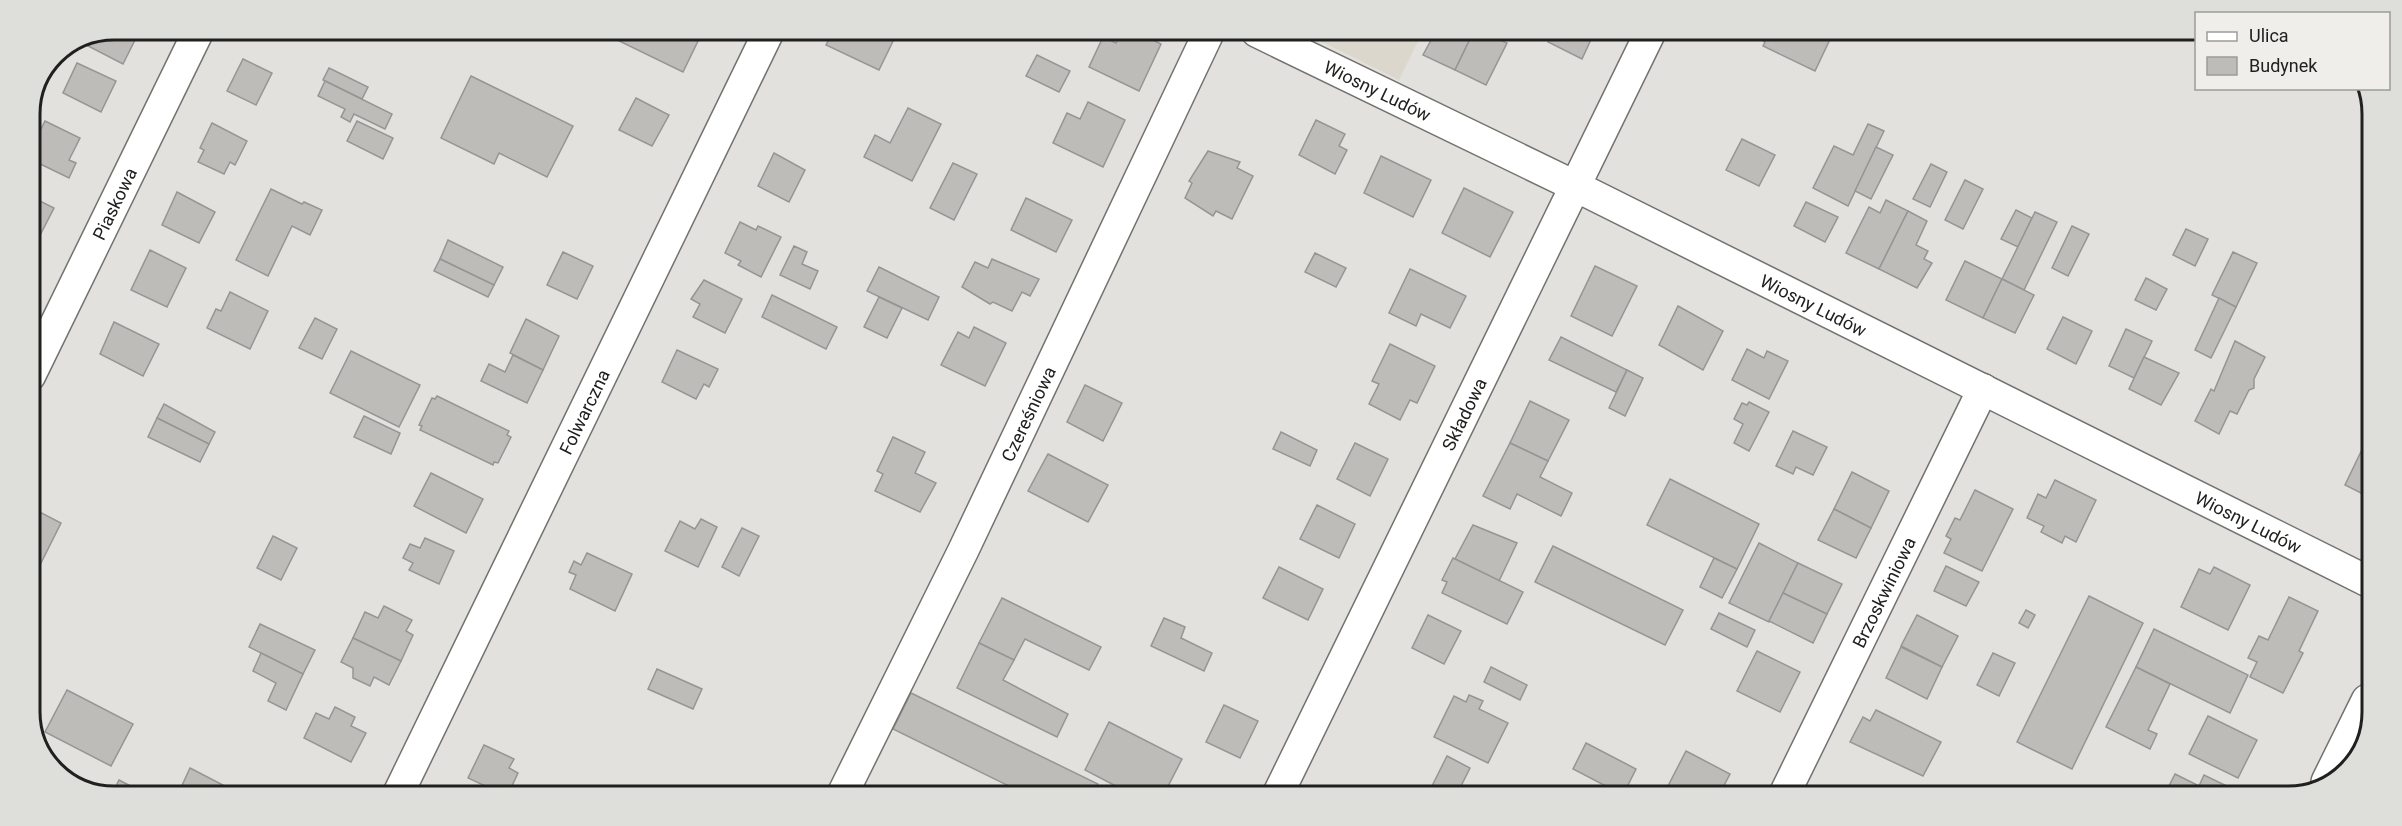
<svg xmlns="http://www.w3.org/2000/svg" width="2402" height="826" font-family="Roboto,sans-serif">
	<rect width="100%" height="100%" fill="#e2e1de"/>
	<polygon fill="#dcd7cd" points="1302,32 1422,33 1399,80"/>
	<g fill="#bebcb9" stroke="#979593" stroke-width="1.5">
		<polygon points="115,30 140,30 123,64 88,46 91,40"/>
		<polygon points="285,30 303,30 300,37"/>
		<polygon points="621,31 677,31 698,41 683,72 617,40"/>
		<polygon points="838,31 894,32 897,33 879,70 826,45 833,32 837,34"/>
		<polygon points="1057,32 1071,32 1069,38"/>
		<polygon points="1121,32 1137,32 1161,44 1139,91 1089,67 1103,37 1116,43"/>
		<polygon points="1435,33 1473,33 1455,70 1423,55"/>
		<polygon points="1473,33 1485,33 1507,43 1486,85 1455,70"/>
		<polygon points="1553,33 1594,33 1582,59 1548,42"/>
		<polygon points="1595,33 1608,33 1606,38"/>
		<polygon points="1751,33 1833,33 1815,71 1763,46 1765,42"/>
		<polygon points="1037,55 1070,71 1059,92 1026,76"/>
		<polygon points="243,59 272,73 256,105 227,91"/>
		<polygon points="77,63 116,81 101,112 63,93"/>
		<polygon points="329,68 368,87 362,99 323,80"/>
		<polygon points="471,76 573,126 547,177 499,153 494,164 441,138"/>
		<polygon points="325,81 392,114 385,129 354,114 350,122 341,117 345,109 318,96"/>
		<polygon points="636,98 669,115 652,146 619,130"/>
		<polygon points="1088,102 1125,120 1103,167 1053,143 1067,113 1080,119"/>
		<polygon points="908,108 941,124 912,181 864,157 875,135 890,143"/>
		<polygon points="1316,120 1345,134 1339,146 1347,150 1335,174 1299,155"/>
		<polygon points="45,121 80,138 69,160 76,163 69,178 30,159 30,136 36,139"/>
		<polygon points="357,121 393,138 383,159 347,141"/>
		<polygon points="212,123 247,141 235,165 230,162 224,174 198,162 204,150 200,148"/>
		<polygon points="1868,124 1884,131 1848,206 1813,188 1834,146 1853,155"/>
		<polygon points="1742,139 1775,155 1759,186 1726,170"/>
		<polygon points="1876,147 1893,155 1871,199 1855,191"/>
		<polygon points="1208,151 1240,162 1237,168 1253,176 1232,219 1216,211 1213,216 1185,198 1192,183 1189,181"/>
		<polygon points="774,153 805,170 789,202 758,186"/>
		<polygon points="1381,156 1431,180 1413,217 1364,193"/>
		<polygon points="953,163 977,174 954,220 930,208"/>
		<polygon points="1931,164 1947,172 1930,207 1913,199"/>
		<polygon points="1965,180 1983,189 1963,229 1945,220"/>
		<polygon points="1464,188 1513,212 1490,257 1442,233"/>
		<polygon points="271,189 302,204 304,202 322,210 310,235 292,226 268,276 236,260"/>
		<polygon points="177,192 215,212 199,243 162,225"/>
		<polygon points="30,196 54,208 35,245 30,243"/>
		<polygon points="1026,198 1072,220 1056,252 1011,230"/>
		<polygon points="1886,200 1908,211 1879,269 1846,253 1869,207 1880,213"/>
		<polygon points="1806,202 1838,217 1825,242 1794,226"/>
		<polygon points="2016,210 2032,218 2018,247 2001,239"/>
		<polygon points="1908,211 1927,221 1916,245 1928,251 1924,259 1932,263 1917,288 1879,269"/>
		<polygon points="2035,212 2057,222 2024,290 2002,279"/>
		<polygon points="740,222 756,230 758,226 781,237 761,277 738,265 741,261 725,253"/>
		<polygon points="2072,226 2089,234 2068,276 2052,268"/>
		<polygon points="2186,229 2208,239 2195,266 2173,255"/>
		<polygon points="448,240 503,267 494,285 440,259"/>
		<polygon points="794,246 807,252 802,264 818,271 810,289 780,275"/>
		<polygon points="150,250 186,268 167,307 131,290"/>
		<polygon points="563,252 593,266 577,299 547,285"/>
		<polygon points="2233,252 2257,263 2236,307 2212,295"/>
		<polygon points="1315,253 1346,268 1336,287 1305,272"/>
		<polygon points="440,259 494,285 488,297 434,271"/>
		<polygon points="992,259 1039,279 1030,296 1022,292 1012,311 993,302 990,304 962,287 975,262 988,268"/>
		<polygon points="1965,261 2002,279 1983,318 1946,300"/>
		<polygon points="1595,266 1637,286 1612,336 1571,316"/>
		<polygon points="879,267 939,297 928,320 867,291"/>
		<polygon points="1410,269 1466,296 1450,328 1421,314 1416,326 1389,313"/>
		<polygon points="2146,278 2167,289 2156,310 2135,300"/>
		<polygon points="2002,279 2034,295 2015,333 1983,318"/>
		<polygon points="704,280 742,299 725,333 693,317 700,304 691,299"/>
		<polygon points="2371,289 2370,308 2363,304"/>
		<polygon points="230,292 268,311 250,349 207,328 216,309 221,311"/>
		<polygon points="772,295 837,327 826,349 762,317"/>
		<polygon points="879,297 902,308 887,338 864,327"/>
		<polygon points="2219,298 2236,307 2211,358 2195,350"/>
		<polygon points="1678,306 1723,331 1703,370 1659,345"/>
		<polygon points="2063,317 2092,331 2076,364 2047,349"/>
		<polygon points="315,318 337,329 322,359 299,348"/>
		<polygon points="526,319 559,336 543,370 510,353"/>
		<polygon points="114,322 159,344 143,376 100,354"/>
		<polygon points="974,327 1006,343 985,386 941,365 958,332 969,338"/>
		<polygon points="2126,329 2152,341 2134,378 2109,366"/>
		<polygon points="1561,337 1627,370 1616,392 1549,360"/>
		<polygon points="2235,341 2265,357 2254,379 2254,388 2249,390 2237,414 2230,411 2219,434 2195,421 2211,389 2214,391"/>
		<polygon points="1390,344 1435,366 1417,403 1410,400 1400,420 1369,404 1379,384 1372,381"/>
		<polygon points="1747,349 1764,358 1767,351 1788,361 1769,399 1732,380"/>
		<polygon points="677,350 718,369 709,387 704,384 696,399 662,382"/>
		<polygon points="351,351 420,385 399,427 330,393"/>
		<polygon points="513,355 543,370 527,403 481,381 489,364 505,372"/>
		<polygon points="2144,357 2179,373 2161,405 2129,389"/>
		<polygon points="1627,370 1643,378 1625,416 1609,408"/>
		<polygon points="1085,385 1122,403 1103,441 1067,422"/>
		<polygon points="437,396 509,431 507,435 511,437 498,463 494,462 493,465 420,430 422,426 419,425 432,398 435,399"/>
		<polygon points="1530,401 1569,420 1548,461 1510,443"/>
		<polygon points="1749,402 1769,412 1749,451 1734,443 1743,424 1734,419 1742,403 1747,405"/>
		<polygon points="164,404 215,432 209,444 157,418"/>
		<polygon points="364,416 400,433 391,454 354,437"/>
		<polygon points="157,418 209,444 200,462 148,437"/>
		<polygon points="1793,431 1827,447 1813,475 1796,467 1793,474 1776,466"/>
		<polygon points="1281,432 1317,450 1310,466 1273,449"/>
		<polygon points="2369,435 2370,435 2369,497 2345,485"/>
		<polygon points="893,437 925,452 915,473 936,483 920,512 875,491 883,474 877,471"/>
		<polygon points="1355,443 1388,459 1370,496 1337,479"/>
		<polygon points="1510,443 1548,461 1540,477 1572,493 1561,516 1517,494 1510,509 1483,496"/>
		<polygon points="1048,454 1108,485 1088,522 1028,491"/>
		<polygon points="1852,472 1889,491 1871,528 1834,509"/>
		<polygon points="431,473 483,499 466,533 414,506"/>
		<polygon points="1670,479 1759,524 1737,569 1647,525"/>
		<polygon points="2055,480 2096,500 2076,542 2065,536 2062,543 2041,532 2044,526 2027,518 2038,494 2046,498"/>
		<polygon points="1975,490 2013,509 1982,571 1944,553 1951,539 1946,536 1955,518 1960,520"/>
		<polygon points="1317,505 1355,524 1339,558 1300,539"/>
		<polygon points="30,507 61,523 39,567 30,562"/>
		<polygon points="1834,509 1871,528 1856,558 1818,540"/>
		<polygon points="701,519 717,527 698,567 665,551 680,521 695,529"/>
		<polygon points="1473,525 1517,543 1499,581 1455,559"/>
		<polygon points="742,528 759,536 739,576 722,567"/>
		<polygon points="273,536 297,548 281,580 257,568"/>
		<polygon points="425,538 454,551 439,584 409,570 413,563 403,558 410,544 420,548"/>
		<polygon points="1759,543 1798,563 1769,622 1729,603"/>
		<polygon points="1553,546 1683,610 1665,645 1535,582"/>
		<polygon points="587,553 632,574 615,611 570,589 576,575 569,572 574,561 581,565"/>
		<polygon points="1453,558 1523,592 1507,624 1442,593 1447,582 1442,580"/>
		<polygon points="1714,558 1737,569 1722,598 1700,587"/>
		<polygon points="1798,563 1842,584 1827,614 1783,593"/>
		<polygon points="1946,566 1979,582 1966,606 1934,591"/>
		<polygon points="1279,567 1323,589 1308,620 1263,598"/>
		<polygon points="2214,567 2250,585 2228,630 2181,607 2199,569 2210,574"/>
		<polygon points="1783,593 1827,614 1813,643 1769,621"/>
		<polygon points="2089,596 2143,623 2072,769 2017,742"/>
		<polygon points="2289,597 2318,611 2299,651 2303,653 2283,693 2250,677 2257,662 2248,658 2259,636 2268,640"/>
		<polygon points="1002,598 1101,647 1089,670 1025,639 1014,660 979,643"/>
		<polygon points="384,606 412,620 406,631 413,635 401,661 353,638 365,612 378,618"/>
		<polygon points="2026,610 2035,615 2028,628 2019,623"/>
		<polygon points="1719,613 1755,630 1747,647 1711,629"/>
		<polygon points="1428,615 1461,631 1444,664 1412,648"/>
		<polygon points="1917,615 1958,636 1942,667 1901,646"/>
		<polygon points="1164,618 1185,627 1181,638 1212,653 1204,671 1151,646"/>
		<polygon points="260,624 315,650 303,674 249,647"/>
		<polygon points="2154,629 2248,675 2230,713 2136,667"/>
		<polygon points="353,638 401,661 389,685 374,677 370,686 353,678 353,668 341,662"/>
		<polygon points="979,643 1014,660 1003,680 1068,714 1057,737 957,688"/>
		<polygon points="1901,647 1942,667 1927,699 1886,678"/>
		<polygon points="1757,651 1800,672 1780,712 1737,691"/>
		<polygon points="261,653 303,674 286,710 268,701 276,683 253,671"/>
		<polygon points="1993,653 2015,663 1999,696 1977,685"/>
		<polygon points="1491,667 1527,685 1520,700 1484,682"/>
		<polygon points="2136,667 2170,684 2148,730 2157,734 2150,749 2106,727"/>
		<polygon points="657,669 702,689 693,709 648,689"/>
		<polygon points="67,690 133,724 111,766 45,732"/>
		<polygon points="911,693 1098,784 1094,794 1023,793 893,729"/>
		<polygon points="1469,695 1483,701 1479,709 1508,723 1488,763 1434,737 1454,696 1466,702"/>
		<polygon points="1224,705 1258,721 1240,758 1206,742"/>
		<polygon points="335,707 355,717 351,726 366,733 351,762 304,738 316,713 329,719"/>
		<polygon points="1876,710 1941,742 1923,776 1850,742 1863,717 1870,721"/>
		<polygon points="2208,716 2257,740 2238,778 2189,754"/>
		<polygon points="1109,722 1182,759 1164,794 1131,794 1085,770"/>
		<polygon points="1586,743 1636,769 1623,795 1573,769"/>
		<polygon points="484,745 514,759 509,768 518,773 510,790 501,786 498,792 468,778"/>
		<polygon points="1686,751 1730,774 1719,795 1685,795 1668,786"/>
		<polygon points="1447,756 1470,768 1457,794 1428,794"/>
		<polygon points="190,768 223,785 219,792 179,792"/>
		<polygon points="2175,774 2199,786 2204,775 2229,787 2225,796 2164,796"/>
		<polygon points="119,780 142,792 113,792"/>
		<polygon points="1668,786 1685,795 1663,795"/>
	</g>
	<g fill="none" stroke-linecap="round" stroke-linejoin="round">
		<g stroke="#73726f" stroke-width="33">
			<g id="minor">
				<path id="s1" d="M 1257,32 L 1575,186 L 2369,582"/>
				<path id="s2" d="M 30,376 L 199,30"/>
				<path id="s3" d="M 399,792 L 769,31"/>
				<path id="s4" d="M 843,793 L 963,551 L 1209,32"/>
				<path id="s5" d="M 1278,794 L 1650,33"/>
				<path id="s6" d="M 1784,795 L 1983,389"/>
			</g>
		</g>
		<g stroke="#73726f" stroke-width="36">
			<polyline id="tertiary" points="2328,782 2368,701"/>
		</g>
		<use href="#minor" stroke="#fff" stroke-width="30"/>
		<use href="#tertiary" stroke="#fff" stroke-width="33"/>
	</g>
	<g text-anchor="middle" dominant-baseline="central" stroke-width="5" stroke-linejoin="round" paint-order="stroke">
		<g font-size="18" fill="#20201e" stroke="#efeeeb">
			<text stroke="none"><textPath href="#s1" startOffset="134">Wiosny Ludów</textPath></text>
			<text stroke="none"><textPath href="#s2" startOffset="192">Piaskowa</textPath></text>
			<text stroke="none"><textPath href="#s1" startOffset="620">Wiosny Ludów</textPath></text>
			<text stroke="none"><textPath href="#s3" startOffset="423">Folwarczna</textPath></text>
			<text stroke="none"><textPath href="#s5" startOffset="423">Składowa</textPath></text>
			<text stroke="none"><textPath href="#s4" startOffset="422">Czereśniowa</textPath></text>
			<text stroke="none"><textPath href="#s1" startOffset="1106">Wiosny Ludów</textPath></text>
			<text stroke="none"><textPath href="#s6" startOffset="226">Brzoskwiniowa</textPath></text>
		</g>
	</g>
	<path d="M0 0H2402V826H0ZM114 40H2288A74 74 0 0 1 2362 114V712A74 74 0 0 1 2288 786H114A74 74 0 0 1 40 712V114A74 74 0 0 1 114 40Z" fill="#dededb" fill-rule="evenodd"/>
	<path fill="none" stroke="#20201e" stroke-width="3" d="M114 40H2288A74 74 0 0 1 2362 114V712A74 74 0 0 1 2288 786H114A74 74 0 0 1 40 712V114A74 74 0 0 1 114 40Z"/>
	<rect x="2195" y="12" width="195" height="78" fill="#efeeeb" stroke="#9c9c99" stroke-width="1.5"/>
	<rect x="2207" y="32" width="30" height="9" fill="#ffffff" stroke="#9c9c99" stroke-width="1.5"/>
	<text x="2249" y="42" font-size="18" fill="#20201e">Ulica</text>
	<rect x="2207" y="57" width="30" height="18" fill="#bebcb9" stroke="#9c9c99" stroke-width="1.5"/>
	<text x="2249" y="72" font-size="18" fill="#20201e">Budynek</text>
</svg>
